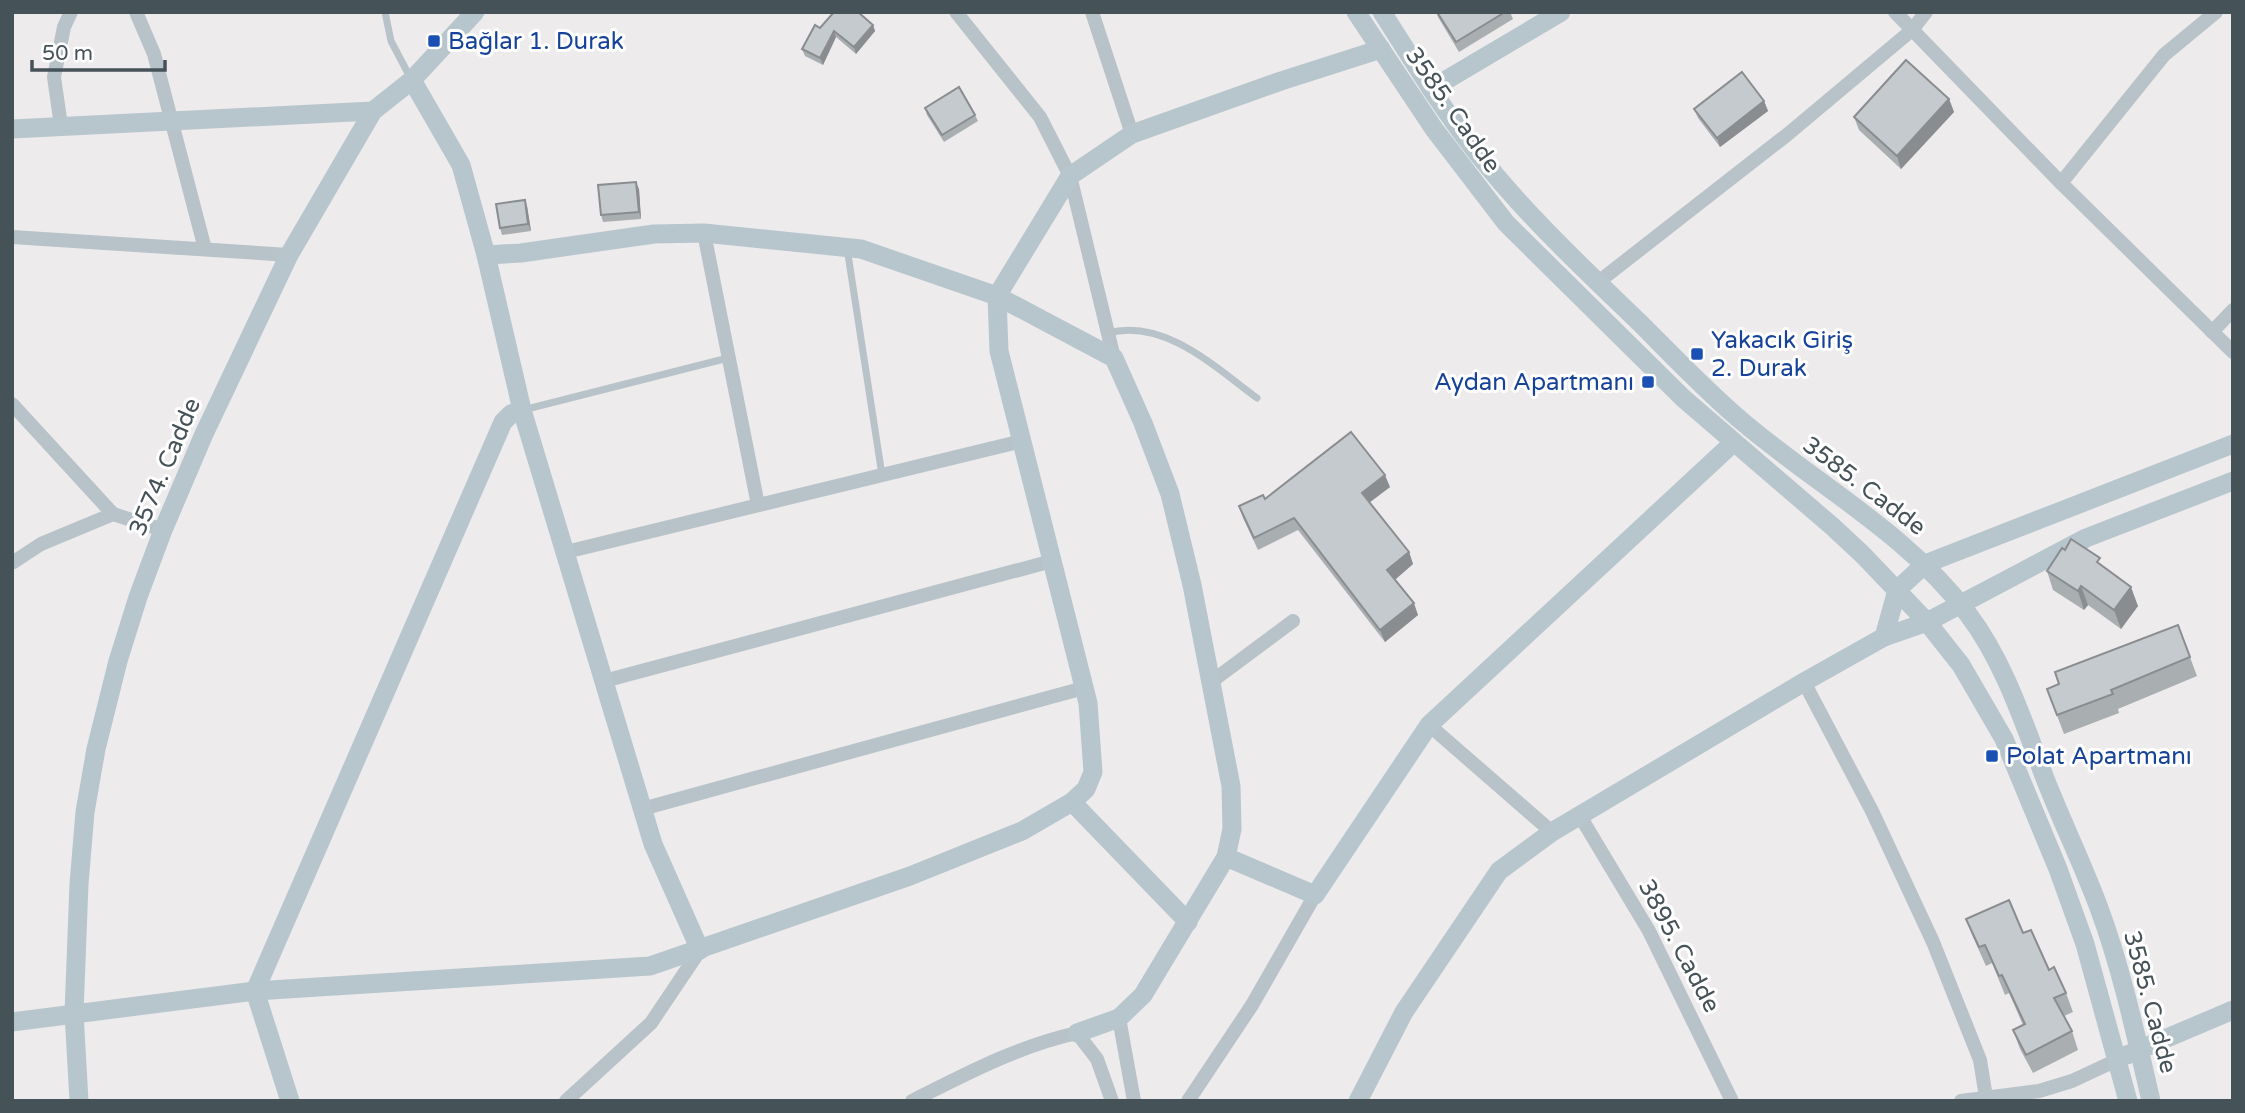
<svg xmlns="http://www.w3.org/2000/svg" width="2245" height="1113" font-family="'Varela Round',sans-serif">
	<rect width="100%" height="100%" fill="#eeebec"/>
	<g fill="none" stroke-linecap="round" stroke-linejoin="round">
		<g stroke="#b7c3c8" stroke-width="7">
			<polyline points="385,12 391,41 411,79"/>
			<polyline points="847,248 882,475"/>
			<path d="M 1108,333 C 1164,318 1215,367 1257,398"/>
			<polyline points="523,410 728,358"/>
		</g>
		<g stroke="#b7c3c8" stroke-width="14">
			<polyline points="136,12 154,54 205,249"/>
			<polyline points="956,12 1040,117 1070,176 1114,358"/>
			<polyline points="1092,12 1132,134"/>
			<polyline points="1895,12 2061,183 2233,352"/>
			<polyline points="61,126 54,77 64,27 71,12"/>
			<polyline points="2061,183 2164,55 2216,12"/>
			<polyline points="704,233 758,505"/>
			<polyline points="12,237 289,255"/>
			<polyline points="1597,283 1788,134 1912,30 1926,12"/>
			<polyline points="2212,332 2233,310"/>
			<polyline points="12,404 113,514"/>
			<polyline points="566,552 1022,441"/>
			<polyline points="12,563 41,544 113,514 163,530"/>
			<polyline points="604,681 1052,561"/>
			<polyline points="1211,682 1293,621"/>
			<polyline points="1804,682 1872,811 1933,942 1980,1060 1986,1097"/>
			<polyline points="1429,725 1552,832"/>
			<polyline points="642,809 1084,688"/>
			<polyline points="1580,816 1649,931 1732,1101"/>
			<polyline points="1119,1018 1134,1101"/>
			<polyline points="566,1101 651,1023 700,950"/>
			<path d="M 912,1101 C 966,1074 1018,1046 1077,1033 L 1097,1059 L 1112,1101"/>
			<polyline points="1188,1101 1252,1005 1315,895"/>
			<polyline points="1961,1101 2039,1091 2072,1081 2117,1060"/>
		</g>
		<g stroke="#b7c6cd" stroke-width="19">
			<polyline points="1356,12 1434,129 1506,223 1683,398 1833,527 1863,555 1927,622 1961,665 2004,739 2058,869 2085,944 2128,1101"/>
			<path d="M 1382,12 C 1413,61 1443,110 1478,154 C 1527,216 1584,269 1640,323 C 1674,357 1707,392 1744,423 C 1820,487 1908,534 1968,614 C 2005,663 2024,724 2046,781 C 2063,824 2083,865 2099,908 C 2122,970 2136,1036 2151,1101"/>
			<polyline points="412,80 461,165 486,255 522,410 653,844 700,950"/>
			<polyline points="1431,89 1561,12"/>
			<polyline points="12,129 373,111"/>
			<polyline points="486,255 521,253 654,234 704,233 861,249 997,296 1114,358 1143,423 1170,494 1192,585 1231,786 1232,829 1226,857 1143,995 1119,1018 1077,1033"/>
			<polyline points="1884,637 1897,590 1925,564 2233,444"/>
			<polyline points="1072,802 1188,922"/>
			<polyline points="1226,857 1315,895 1429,725 1733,443"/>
			<polyline points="12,1022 255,991 650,966 910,876 1022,831 1072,802 1086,789 1093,772 1088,703 999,351 997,296 1070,176 1132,134 1281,81 1381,49"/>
			<polyline points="2127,1055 2233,1010"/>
			<polyline points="79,1101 74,1013 79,884 85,812 96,749 118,661 138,597 163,530 204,434 289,255 373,111 412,80 475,12"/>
			<polyline points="290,1101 255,991 503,422 511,414 522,410"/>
			<polyline points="1358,1101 1404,1012 1499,871 1552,832 1804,682 1884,637 1927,622 2086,538 2233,481"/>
		</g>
	</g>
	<g fill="#a9aeb1">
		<polygon points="1436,12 1510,12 1513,19 1459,52 1438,17"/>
		<polygon points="873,25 875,31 856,54 836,37 823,65 805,56 802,49 820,28"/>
		<polygon points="1949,99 1954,112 1901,169 1859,130 1854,117"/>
		<polygon points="1764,101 1768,111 1720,147 1698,118 1694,109"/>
		<polygon points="925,108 975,115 978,121 944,142 927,115"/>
		<polygon points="639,189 641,219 603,222 601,215"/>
		<polygon points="527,206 531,231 502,235 500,228"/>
		<polygon points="1390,487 1369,503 1409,552 1413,564 1395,580 1418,615 1385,642 1298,530 1258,550 1243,518 1239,506 1265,499"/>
		<polygon points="2103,566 2138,606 2121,629 2088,605 2084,610 2053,590 2047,571"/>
		<polygon points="2178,625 2197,676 2118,709 2119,713 2064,734 2047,689 2059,685"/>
		<polygon points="1966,919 2023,933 2066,993 2073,1012 2064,1016 2072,1031 2078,1050 2033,1073 2020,1049 2013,1030 2023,1025 2009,993 2005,995 1992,963 1986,966 1973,937"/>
	</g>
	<g fill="#8a8d90">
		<polygon points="873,25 875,31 856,54 854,47"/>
		<polygon points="834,31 836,37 823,65 820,58"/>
		<polygon points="1949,99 1954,112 1901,169 1897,156"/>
		<polygon points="1764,101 1768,111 1720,147 1717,138"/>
		<polygon points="636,182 639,189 641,219 639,212"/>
		<polygon points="525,200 527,206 531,231 528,224"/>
		<polygon points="1385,475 1390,487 1366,505 1362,493"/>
		<polygon points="1409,552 1413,564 1392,582 1387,570"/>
		<polygon points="2081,586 2088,605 2084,610 2078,591"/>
		<polygon points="2131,587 2138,606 2121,629 2114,610"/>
		<polygon points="1414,603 1418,615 1385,642 1380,630"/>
	</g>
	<g fill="#c5cace" stroke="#8a8d90" stroke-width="2">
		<polygon points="834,12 858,12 873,25 854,47 834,31 820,58 802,49 815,25 820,28"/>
		<polygon points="1437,12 1505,12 1456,42"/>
		<polygon points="1906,60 1949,99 1897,156 1854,117"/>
		<polygon points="1742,72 1764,101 1717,138 1694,109"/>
		<polygon points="959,87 975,115 942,135 925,108"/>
		<polygon points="636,182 639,212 601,215 598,185"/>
		<polygon points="525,200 528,224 500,228 496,204"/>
		<polygon points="1351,432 1385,475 1362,493 1409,552 1387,570 1414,603 1380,630 1294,518 1254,538 1239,506 1263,495 1265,499"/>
		<polygon points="2071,539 2100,558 2097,562 2131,587 2114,610 2081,586 2078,591 2047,571 2062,548 2065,550"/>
		<polygon points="2178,625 2190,657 2111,690 2113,694 2057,715 2047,689 2059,684 2055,672"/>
		<polygon points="2009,900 2023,933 2031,930 2049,970 2054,967 2066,993 2054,998 2072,1031 2026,1055 2013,1030 2025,1024 2002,975 1999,976 1985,945 1979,947 1966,919"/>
	</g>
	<g fill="#1a4fb4" stroke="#fff" stroke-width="2.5">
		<rect x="427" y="34" width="14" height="14" rx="3.5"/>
		<rect x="1690" y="347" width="14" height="14" rx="3.5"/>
		<rect x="1641" y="375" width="14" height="14" rx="3.5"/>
		<rect x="1985" y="749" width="14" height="14" rx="3.5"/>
	</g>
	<g text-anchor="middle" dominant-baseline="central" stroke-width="6" stroke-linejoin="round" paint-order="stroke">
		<g font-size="24" fill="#164399" stroke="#fff" text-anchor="start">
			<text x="448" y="41">Bağlar 1. Durak</text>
			<text x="1711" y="340">Yakacık Giriş<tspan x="1711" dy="28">2. Durak</tspan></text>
			<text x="1634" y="382" text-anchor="end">Aydan Apartmanı</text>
			<text x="2006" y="756">Polat Apartmanı</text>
		</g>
		<g font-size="24" fill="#455258" stroke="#fff">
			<text transform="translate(1453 110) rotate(55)">3585. Cadde</text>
			<text transform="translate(165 467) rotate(-67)">3574. Cadde</text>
			<text transform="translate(1864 486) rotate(37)">3585. Cadde</text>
			<text transform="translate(1679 946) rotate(62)">3895. Cadde</text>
			<text transform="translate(2150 1002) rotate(75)">3585. Cadde</text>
		</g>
	</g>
	<rect width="2245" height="1113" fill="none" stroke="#455258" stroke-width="28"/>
	<path d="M32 60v10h133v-10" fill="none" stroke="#455258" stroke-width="3.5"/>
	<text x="42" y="60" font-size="21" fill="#455258" stroke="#ffffff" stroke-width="5" paint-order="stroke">50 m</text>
</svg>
